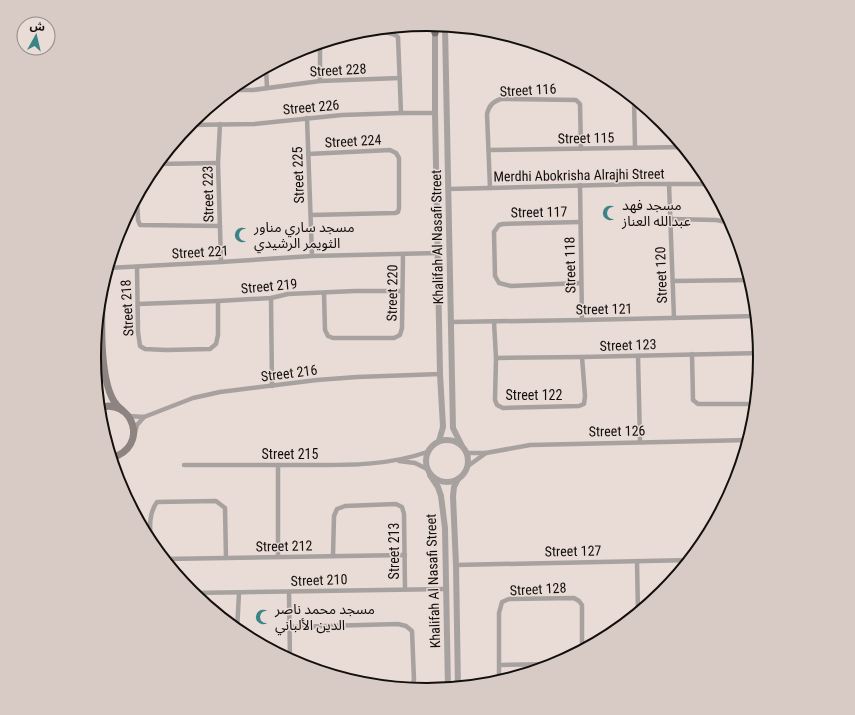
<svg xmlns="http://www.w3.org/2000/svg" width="855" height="715" font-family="'Roboto Condensed','Noto Sans Arabic',sans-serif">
	<rect width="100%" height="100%" fill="#e9dbd5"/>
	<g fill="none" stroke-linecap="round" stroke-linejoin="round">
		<g stroke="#a7a29f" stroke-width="4.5">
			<path d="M 353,33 C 365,33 390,29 398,37 L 401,113"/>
			<polyline points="320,43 320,81"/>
			<polyline points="266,67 267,88"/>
			<polyline points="230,90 253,90 320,81 400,78"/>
			<polyline points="634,98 635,148"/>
			<polyline points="307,118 312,256"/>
			<polyline points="220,124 218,163 221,262"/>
			<polyline points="189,125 254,124 342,115 401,113 435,113"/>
			<polyline points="489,150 684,147"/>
			<polyline points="308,154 390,150 396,153 399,158 399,208 398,212 395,213 311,215"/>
			<polyline points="157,164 218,163"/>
			<polyline points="669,184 674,318"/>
			<polyline points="580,185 582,320"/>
			<path d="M 490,188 L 487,114 C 489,106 492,102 501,99 L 576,100 L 580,104 L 581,149"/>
			<polyline points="448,189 640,184 711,184"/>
			<polyline points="137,196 138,220 140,225 220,226"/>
			<polyline points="671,219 716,220 732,223"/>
			<polyline points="580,222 503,224 499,225 494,232 495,276 499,283 511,286 581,283"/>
			<polyline points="137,267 138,332 140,346 145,349 166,350 210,349 216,344 218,335 218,301"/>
			<polyline points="108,268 221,262 312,256 438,253"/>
			<polyline points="673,281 751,280"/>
			<polyline points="324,293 325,330 328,336 333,338 394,338 400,335 402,328 403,254"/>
			<polyline points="271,298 272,386"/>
			<polyline points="138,304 218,301 271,298 288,294 355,291 402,291"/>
			<polyline points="451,322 582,320 757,316"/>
			<polyline points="494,322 496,358 495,400 497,405 503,408 579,406 584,404 585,396 582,357"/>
			<polyline points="692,354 693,400 698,404 756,404"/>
			<polyline points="638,356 640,442"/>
			<polyline points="496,358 582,357 761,353"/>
			<polyline points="128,416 144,417 193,398 220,392 317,380 357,377 440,374"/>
			<polyline points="135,433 137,425 144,417"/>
			<polyline points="467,453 486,453 530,445 749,440"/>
			<polyline points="399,461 415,463 427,469"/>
			<path d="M 184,465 C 221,465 257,465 294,465 C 339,465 385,467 427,452"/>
			<polyline points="468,466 486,453"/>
			<path d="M 151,544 C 150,530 148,514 157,502 L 216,501 L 225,508 L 226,558"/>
			<polyline points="278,556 278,465"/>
			<polyline points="333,556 334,516 337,509 345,506 396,504 402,507 404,514 405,589"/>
			<polyline points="164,559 405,555"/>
			<polyline points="637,561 638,614"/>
			<polyline points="456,565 691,560"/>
			<polyline points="289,592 290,660"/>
			<polyline points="192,593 446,589"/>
			<polyline points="289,627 398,624 406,626 412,631 414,680 410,689"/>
			<polyline points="237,631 239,593"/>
			<polyline points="500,665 557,664"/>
			<polyline points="499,682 499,613 502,602 509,599 574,598 579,601 582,605 582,651"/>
		</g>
		<g stroke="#a7a29f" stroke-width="6">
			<polyline points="445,26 453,428 462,446"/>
			<polyline points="435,29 435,113 440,374 443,427 439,441"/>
			<circle cx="447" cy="461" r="21"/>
			<polyline points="430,475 438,487 441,496 445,528 448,689"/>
			<polyline points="458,479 454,487 453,496 456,565 458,688"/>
		</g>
		<g stroke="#8d8481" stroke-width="7">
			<path d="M 102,286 C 102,315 98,381 116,404 C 117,406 120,408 122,410"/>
			<polyline points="95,366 98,396"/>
			<path d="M 99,408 C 132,396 151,447 111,458"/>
		</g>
		<g stroke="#796f6b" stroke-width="7">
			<polyline points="433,25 435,33"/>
			<polyline points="445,27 445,26"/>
		</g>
	</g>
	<defs>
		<g id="mosque-bare" transform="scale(1.2)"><path d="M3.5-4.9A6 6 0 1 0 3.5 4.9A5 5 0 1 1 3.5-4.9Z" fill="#3b8485" stroke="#e9dbd5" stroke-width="2.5" paint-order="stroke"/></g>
	</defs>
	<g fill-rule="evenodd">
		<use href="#mosque-bare" x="610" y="213"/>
		<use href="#mosque-bare" x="242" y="235"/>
		<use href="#mosque-bare" x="263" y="617"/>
	</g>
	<g text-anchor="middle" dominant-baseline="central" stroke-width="3" stroke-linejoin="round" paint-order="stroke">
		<g font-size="14" fill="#130f0d" stroke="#e9dbd5">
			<text transform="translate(338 70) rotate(-3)">Street 228</text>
			<text transform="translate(528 90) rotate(-3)">Street 116</text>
			<text transform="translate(311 107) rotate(-5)">Street 226</text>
			<text transform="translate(586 138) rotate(-1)">Street 115</text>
			<text transform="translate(353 141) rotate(-3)">Street 224</text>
			<text transform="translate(298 175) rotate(-92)">Street 225</text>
			<text transform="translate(579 175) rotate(-1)">Merdhi Abokrisha Alrajhi Street</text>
			<text transform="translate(208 194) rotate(-91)">Street 223</text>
			<text transform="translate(539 212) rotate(-1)">Street 117</text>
			<text transform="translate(437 237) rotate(-91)">Khalifah Al Nasafi Street</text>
			<text transform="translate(200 252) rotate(-3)">Street 221</text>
			<text transform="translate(570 265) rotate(-91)">Street 118</text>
			<text transform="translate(661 275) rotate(-92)">Street 120</text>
			<text transform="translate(269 286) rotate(-5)">Street 219</text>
			<text transform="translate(392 293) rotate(-89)">Street 220</text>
			<text transform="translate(127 308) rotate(-93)">Street 218</text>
			<text transform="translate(604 309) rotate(-1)">Street 121</text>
			<text transform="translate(628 345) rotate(-2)">Street 123</text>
			<text transform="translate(289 373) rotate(-7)">Street 216</text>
			<text x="534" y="395">Street 122</text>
			<text transform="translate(617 431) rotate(-1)">Street 126</text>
			<text x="290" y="454">Street 215</text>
			<text transform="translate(284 546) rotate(-1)">Street 212</text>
			<text transform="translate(394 551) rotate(-90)">Street 213</text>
			<text transform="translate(573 551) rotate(-1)">Street 127</text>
			<text transform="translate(319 580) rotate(-2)">Street 210</text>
			<text transform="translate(433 581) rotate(-92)">Khalifah Al Nasafi Street</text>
			<text transform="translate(538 589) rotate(-3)">Street 128</text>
		</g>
		<g font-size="14" fill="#130f0d" stroke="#e9dbd5" text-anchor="start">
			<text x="622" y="205">مسجد فهد<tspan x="622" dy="16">عبدالله العناز</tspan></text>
			<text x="254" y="227">مسجد ساري مناور<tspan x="254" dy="16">الثويمر الرشيدي</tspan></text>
			<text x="275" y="609">مسجد محمد ناصر<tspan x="275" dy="16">الدين الألباني</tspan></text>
		</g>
	</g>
	<path d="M0 0H855V715H0ZM101 357a326 326 0 1 1 652 0a326 326 0 1 1-652 0Z" fill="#d8cbc5" fill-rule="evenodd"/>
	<path fill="none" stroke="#130f0d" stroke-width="2" d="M101 357a326 326 0 1 1 652 0a326 326 0 1 1-652 0Z"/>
	<g transform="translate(36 36) rotate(8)"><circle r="19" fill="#e9dbd5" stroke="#938985"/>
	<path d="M0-3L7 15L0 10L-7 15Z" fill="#3b8485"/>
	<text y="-6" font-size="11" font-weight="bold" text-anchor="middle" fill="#130f0d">ش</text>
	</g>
</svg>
